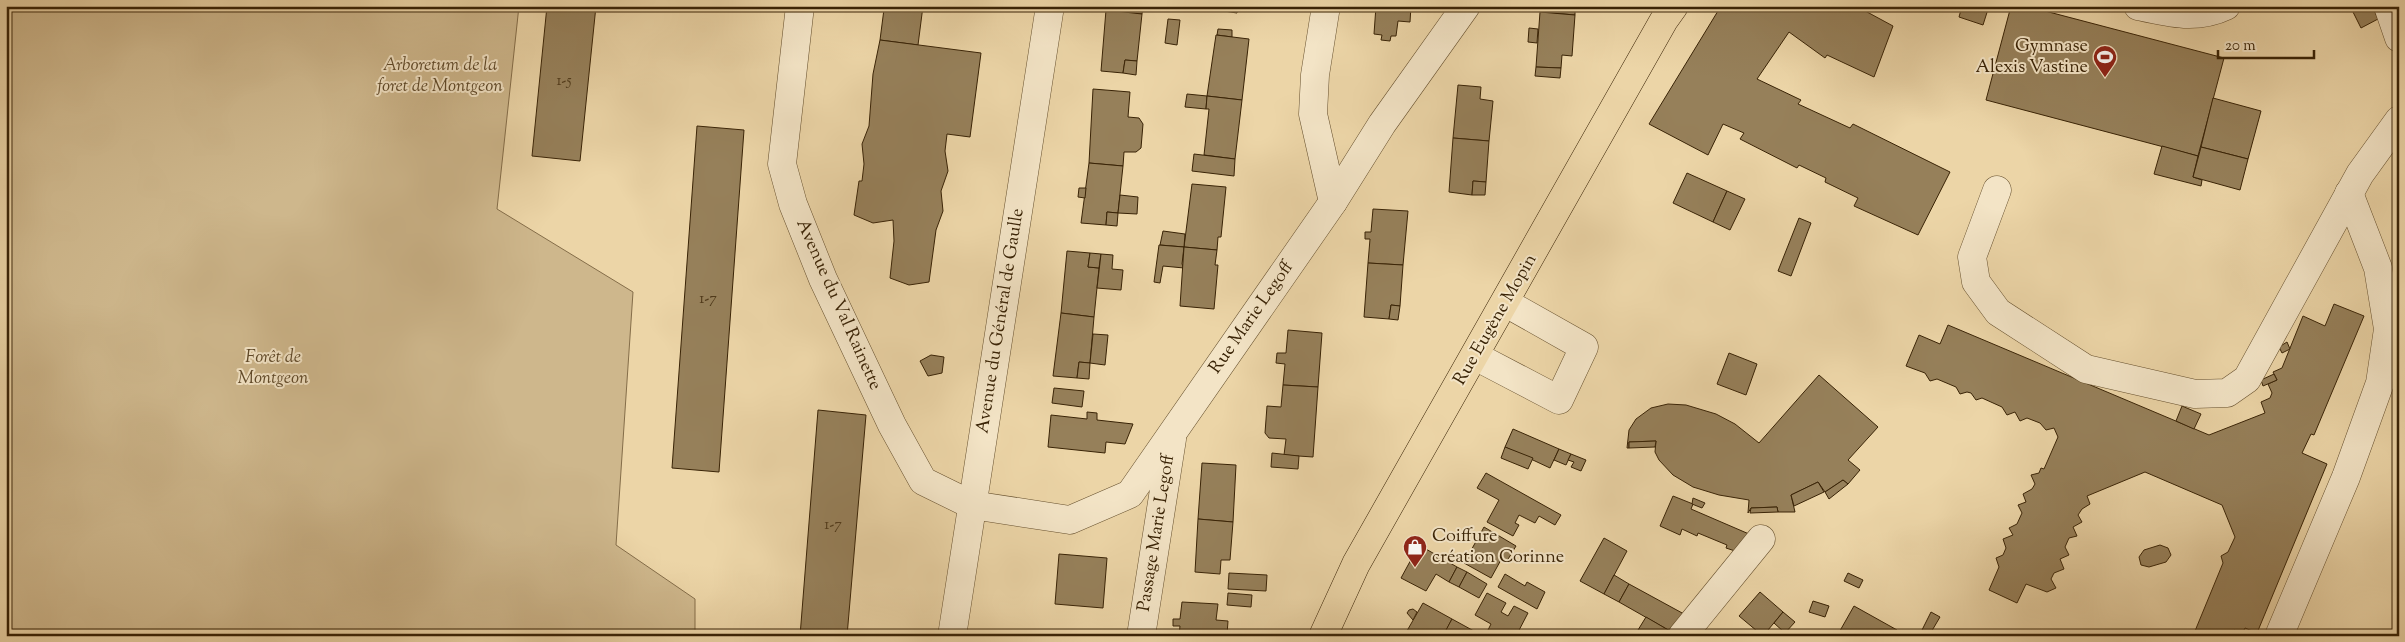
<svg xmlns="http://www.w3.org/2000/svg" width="2405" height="642" font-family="'Sorts Mill Goudy',serif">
	<rect width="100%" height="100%" fill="#ecd5a7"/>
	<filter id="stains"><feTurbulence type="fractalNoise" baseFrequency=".004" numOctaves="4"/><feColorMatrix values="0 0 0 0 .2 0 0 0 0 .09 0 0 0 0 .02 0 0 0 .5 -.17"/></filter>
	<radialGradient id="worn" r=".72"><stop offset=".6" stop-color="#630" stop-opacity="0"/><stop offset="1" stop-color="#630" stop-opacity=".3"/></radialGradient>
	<polygon fill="#ceb78c" stroke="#846d49" points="6,6 519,6 497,209 633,292 616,545 695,599 695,636 6,636"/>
	<g fill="#96805a" stroke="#392306">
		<polygon points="547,6 596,6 580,161 532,156"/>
		<polygon points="862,6 923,6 918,45 880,40 884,9"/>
		<polygon points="1106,6 1143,6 1142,14 1106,10"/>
		<polygon points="1225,6 1257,6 1257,9 1238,7 1237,13 1224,11"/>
		<polygon points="1376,6 1411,6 1410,22 1398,21 1396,36 1391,36 1390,41 1381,40 1382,35 1374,34"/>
		<polygon points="1540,6 1575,6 1575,15 1540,12"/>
		<polygon points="1721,6 1856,6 1893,26 1874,77 1827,55 1825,58 1789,32 1757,79 1801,100 1798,104 1850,128 1853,124 1950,172 1918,235 1854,206 1858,198 1825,182 1826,178 1799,165 1797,168 1740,139 1744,133 1723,124 1708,155 1649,124"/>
		<polygon points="1962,6 1989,6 1983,25 1959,17"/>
		<polygon points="2011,6 2026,6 2224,58 2198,156 1986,100"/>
		<polygon points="2350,6 2372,6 2378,19 2361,28"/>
		<polygon points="1106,10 1142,14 1137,61 1125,60 1123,73 1101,71"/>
		<polygon points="1540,12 1575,15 1572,56 1562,55 1561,68 1536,67"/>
		<polygon points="1168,19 1180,20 1177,45 1165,43"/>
		<polygon points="1529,28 1538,29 1537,43 1528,42"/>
		<polygon points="1218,29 1232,30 1232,37 1217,35"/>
		<polygon points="1216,35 1249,39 1242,100 1207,96"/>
		<polygon points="880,40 981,53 970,137 947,134 945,151 948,171 941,191 943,211 936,230 929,282 909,285 890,278 894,241 893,220 873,223 854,215 859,181 862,181 864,164 862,144 869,126 873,74"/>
		<polygon points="1125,60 1137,61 1136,75 1123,73"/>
		<polygon points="1536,67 1561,68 1560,78 1535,76"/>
		<polygon points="1458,85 1481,87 1480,99 1493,101 1489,141 1453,138"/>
		<polygon points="1093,89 1130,92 1128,117 1139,118 1143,124 1141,148 1136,152 1124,152 1123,166 1089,163"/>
		<polygon points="1187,94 1207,96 1206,109 1185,107"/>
		<polygon points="1207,96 1242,100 1235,159 1204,155 1209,109 1206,109"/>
		<polygon points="2213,98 2261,111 2248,159 2201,147"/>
		<polygon points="697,126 744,130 719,472 672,468"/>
		<polygon points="1453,138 1489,141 1486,182 1473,181 1472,195 1449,192"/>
		<polygon points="2162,146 2198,156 2193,177 2202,180 2201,186 2154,174"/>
		<polygon points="2201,147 2248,159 2240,190 2193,177"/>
		<polygon points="1194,154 1235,159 1234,176 1192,171"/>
		<polygon points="1089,163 1123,166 1118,213 1107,212 1106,225 1081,223"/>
		<polygon points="1687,173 1727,191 1713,222 1673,203"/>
		<polygon points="1473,181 1486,182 1485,195 1472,195"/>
		<polygon points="1192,184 1226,187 1221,237 1218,237 1217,250 1184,247"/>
		<polygon points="1079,188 1086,188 1085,198 1078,197"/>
		<polygon points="1727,191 1745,199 1730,230 1713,222"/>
		<polygon points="1120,195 1138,197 1137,214 1118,213"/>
		<polygon points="1373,209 1408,211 1403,265 1368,263 1370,239 1365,239 1365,232 1371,232"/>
		<polygon points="1107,212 1118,213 1117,226 1106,225"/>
		<polygon points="1799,218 1811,223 1791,276 1778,271"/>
		<polygon points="1163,231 1185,234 1184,247 1160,245"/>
		<polygon points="1159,245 1184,247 1182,264 1184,268 1163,266 1160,283 1154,282"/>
		<polygon points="1184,247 1217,250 1215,265 1218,265 1214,309 1180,306"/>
		<polygon points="1067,251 1090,253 1088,267 1099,268 1094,317 1061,313"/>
		<polygon points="1090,253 1101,254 1099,268 1088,267"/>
		<polygon points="1101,254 1113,255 1112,269 1123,270 1121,290 1097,288"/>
		<polygon points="1368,263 1403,265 1400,306 1391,305 1389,319 1364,317"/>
		<polygon points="2334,304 2364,316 2314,435 2311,434 2302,453 2327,464 2257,633 2245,628 2242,634 2234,630 2231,636 2206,636 2195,631 2223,563 2221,556 2228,552 2235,537 2222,505 2145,472 2087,496 2090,504 2082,509 2078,515 2082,522 2073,527 2077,536 2069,538 2065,547 2069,555 2060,559 2064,569 2054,573 2051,579 2056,588 2047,592 2026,584 2017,603 1989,590 1999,567 1996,558 2003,555 2006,548 2003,539 2013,535 2009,528 2017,524 2022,513 2018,505 2026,502 2023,494 2032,489 2035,484 2031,475 2039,473 2041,468 2044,469 2058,437 2054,428 2046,430 2040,423 2027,418 2020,421 2015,412 2007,415 2002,407 1982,398 1976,400 1971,393 1967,392 1960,394 1956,387 1937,379 1930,381 1925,373 1906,366 1919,335 1940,344 1948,325 2209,435 2265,413 2261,402 2270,398 2272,393 2268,384 2277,380 2273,372 2282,368 2303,316 2325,326"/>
		<polygon points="1391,305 1400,306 1398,320 1389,319"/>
		<polygon points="1061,313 1094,317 1090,363 1079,362 1077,378 1053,376"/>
		<polygon points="1288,330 1322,333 1318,387 1283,385 1285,364 1276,363 1277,353 1286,353"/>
		<polygon points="1093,334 1108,335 1105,365 1090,363"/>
		<polygon points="2287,342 2290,349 2282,353 2279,347"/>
		<polygon points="1729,353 1757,364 1746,395 1717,384"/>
		<polygon points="931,355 944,357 942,373 928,376 920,361"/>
		<polygon points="1079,362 1090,363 1089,379 1077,378"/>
		<polygon points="2274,374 2277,380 2263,386 2261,380"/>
		<polygon points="1819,375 1878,427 1848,460 1860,470 1848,484 1843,480 1825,492 1818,482 1791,495 1795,512 1778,512 1777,507 1751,508 1748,513 1749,500 1719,495 1693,487 1673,475 1659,460 1655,452 1656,441 1629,442 1629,448 1627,448 1629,430 1636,419 1651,408 1668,404 1686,405 1716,414 1735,424 1759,443"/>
		<polygon points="1283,385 1318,387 1313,457 1284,455 1286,439 1269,438 1265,433 1267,406 1281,407"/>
		<polygon points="1054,388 1084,391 1082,407 1052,403"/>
		<polygon points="2182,406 2201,414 2194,429 2176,421"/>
		<polygon points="818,410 866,415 847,636 800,636"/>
		<polygon points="1087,412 1097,413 1097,420 1133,424 1125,444 1106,442 1105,453 1048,447 1051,415 1087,419"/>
		<polygon points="1513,429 1559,449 1550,468 1505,447"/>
		<polygon points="1656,441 1655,447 1629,448 1629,442"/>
		<polygon points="1505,447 1533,458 1528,469 1501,458"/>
		<polygon points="1559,449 1571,454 1566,465 1554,460"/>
		<polygon points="1272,453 1299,456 1298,469 1271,467"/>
		<polygon points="1571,454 1586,460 1581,471 1571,467 1574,462 1568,460"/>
		<polygon points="1202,463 1236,465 1233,522 1198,519"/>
		<polygon points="1486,473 1561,515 1555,525 1539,516 1535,523 1519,515 1515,523 1519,525 1513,536 1487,522 1499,500 1477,488"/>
		<polygon points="1843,480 1848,484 1829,499 1825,492"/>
		<polygon points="1818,482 1824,492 1794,506 1791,495"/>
		<polygon points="1673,496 1693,504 1691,509 1749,534 1735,551 1726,548 1727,545 1698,533 1697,536 1682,529 1680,535 1660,526"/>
		<polygon points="1693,498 1705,503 1702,508 1692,504"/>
		<polygon points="1777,507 1778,512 1750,513 1751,508"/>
		<polygon points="1198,519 1233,522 1230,560 1221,560 1220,574 1195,572"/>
		<polygon points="1484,527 1516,546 1507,561 1502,558 1491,578 1464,563"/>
		<polygon points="1604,538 1627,551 1604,594 1580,581"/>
		<polygon points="1419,545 1457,567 1449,582 1436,574 1426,591 1401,578"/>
		<polygon points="2160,545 2168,548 2171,555 2166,562 2149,567 2141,565 2139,557 2144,550"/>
		<polygon points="1059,554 1107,558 1103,608 1055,604"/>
		<polygon points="1457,567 1467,572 1459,587 1449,582"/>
		<polygon points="1467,572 1487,584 1479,598 1459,587"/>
		<polygon points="1229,573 1267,575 1266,591 1228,589"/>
		<polygon points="1848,573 1863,580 1859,588 1844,581"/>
		<polygon points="1505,574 1525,586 1527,582 1545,592 1537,609 1498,587"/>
		<polygon points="1614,575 1629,584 1619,602 1604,594"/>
		<polygon points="1629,584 1684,614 1670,631 1619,602"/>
		<polygon points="1760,592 1783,612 1763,636 1739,616"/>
		<polygon points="1228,593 1252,595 1251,607 1227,605"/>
		<polygon points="1487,593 1506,603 1501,612 1508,616 1514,606 1528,613 1516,636 1485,636 1491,624 1475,615"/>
		<polygon points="1813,601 1829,606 1825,617 1809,612"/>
		<polygon points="1182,602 1218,604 1216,620 1228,621 1227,635 1179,636 1180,626 1173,626 1173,619 1180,619"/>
		<polygon points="1423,603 1452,619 1443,636 1404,636"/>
		<polygon points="1854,606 1897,630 1894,636 1837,636"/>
		<polygon points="1413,609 1417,612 1413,620 1407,613 1409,610"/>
		<polygon points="1783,612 1795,622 1785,633 1774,623"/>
		<polygon points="1931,612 1940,617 1930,634 1922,630"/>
		<polygon points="1646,617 1670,631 1666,636 1649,636 1638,630"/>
		<polygon points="1452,619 1483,636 1456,636 1446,630"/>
		<polygon points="1754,630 1762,636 1749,636"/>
		<polygon points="1062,632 1110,635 1062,636"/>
	</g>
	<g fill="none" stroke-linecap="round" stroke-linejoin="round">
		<g stroke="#66502e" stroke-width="29">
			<g id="minor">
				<polyline points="800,6 782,164 793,204 823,279 892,425 923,481 972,505 1070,520 1130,494 1333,202 1382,124 1466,6"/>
				<polyline points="1326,6 1315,75 1313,114 1333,202"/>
				<path d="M 2138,6 C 2169,13 2197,20 2226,6"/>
				<polyline points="2388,6 2399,38"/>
				<polyline points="1997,190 1972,257 1976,282 1998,312 2086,369 2195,394 2227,393 2247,379 2360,174 2399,120"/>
				<polyline points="1475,356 1559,400 1584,347 1506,303"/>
				<polyline points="952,636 1050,6"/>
				<polyline points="1141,636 1172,439"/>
				<polyline points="1682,636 1761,539"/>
				<polyline points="2279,636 2346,477 2380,383 2388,329 2378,268 2349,193"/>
			</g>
		</g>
		<g stroke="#392306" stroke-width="29">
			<polyline id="major" points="1323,636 1356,564 1664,20 1674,6"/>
		</g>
		<use href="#minor" stroke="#f3e4c6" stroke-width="28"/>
		<use href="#major" stroke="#ecd5a7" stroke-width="28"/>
	</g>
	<defs>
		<g id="stadium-pin" transform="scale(1.25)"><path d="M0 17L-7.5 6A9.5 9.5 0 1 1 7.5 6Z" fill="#8f2418" stroke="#f3e4c6"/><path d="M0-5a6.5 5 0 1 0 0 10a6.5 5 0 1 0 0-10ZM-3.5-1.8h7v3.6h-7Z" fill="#fff"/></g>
		<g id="shop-pin" transform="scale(1.25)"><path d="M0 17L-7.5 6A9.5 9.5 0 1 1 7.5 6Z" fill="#8f2418" stroke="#f3e4c6"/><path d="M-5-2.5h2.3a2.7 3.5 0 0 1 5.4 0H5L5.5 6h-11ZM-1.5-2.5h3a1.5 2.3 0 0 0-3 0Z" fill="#fff"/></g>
	</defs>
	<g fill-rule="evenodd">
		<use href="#stadium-pin" x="2105" y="57"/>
		<use href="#shop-pin" x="1415" y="547"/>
	</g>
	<g text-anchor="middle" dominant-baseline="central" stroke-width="4" stroke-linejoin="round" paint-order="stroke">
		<g font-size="15" fill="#503a1b">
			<text x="564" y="81">1-5</text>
			<text x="708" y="299">1-7</text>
			<text x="833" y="525">1-7</text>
		</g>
		<g font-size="18" fill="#392306" stroke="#f3e4c6" text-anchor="end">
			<text x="2088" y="47">Gymnase<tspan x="2088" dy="21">Alexis Vastine</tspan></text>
			<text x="1432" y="537" text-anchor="start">Coiffure<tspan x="1432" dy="21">création Corinne</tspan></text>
		</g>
		<g font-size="18" font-style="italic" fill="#5e4828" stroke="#f3e4c6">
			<text x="440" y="66">Arboretum de la<tspan x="440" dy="21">foret de Montgeon</tspan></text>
			<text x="273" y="358">Forêt de<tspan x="273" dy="21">Montgeon</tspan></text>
		</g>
		<g font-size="18" fill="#392306" stroke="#f3e4c6">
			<text transform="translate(838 305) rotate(66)">Avenue du Val Rainette</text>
			<text transform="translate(1252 318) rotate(-55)">Rue Marie Legoff</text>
			<text transform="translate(1496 320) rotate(-60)">Rue Eugène Mopin</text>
			<text transform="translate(1001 321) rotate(-81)">Avenue du Général de Gaulle</text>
			<text transform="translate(1157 533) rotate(-81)">Passage Marie Legoff</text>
		</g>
	</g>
	<rect width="2405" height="642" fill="none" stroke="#ecd5a7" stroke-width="25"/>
	<rect x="8" y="8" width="2390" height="627" fill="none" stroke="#392306" stroke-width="2.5"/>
	<rect x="12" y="12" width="2380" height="617" fill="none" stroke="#392306"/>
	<path d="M2218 50v8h96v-8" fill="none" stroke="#392306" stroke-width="2.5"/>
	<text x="2225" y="50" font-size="15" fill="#392306" stroke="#f3e4c6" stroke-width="4" paint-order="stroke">20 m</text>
	<rect width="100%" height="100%" filter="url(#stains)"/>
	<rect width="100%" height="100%" fill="url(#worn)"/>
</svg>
